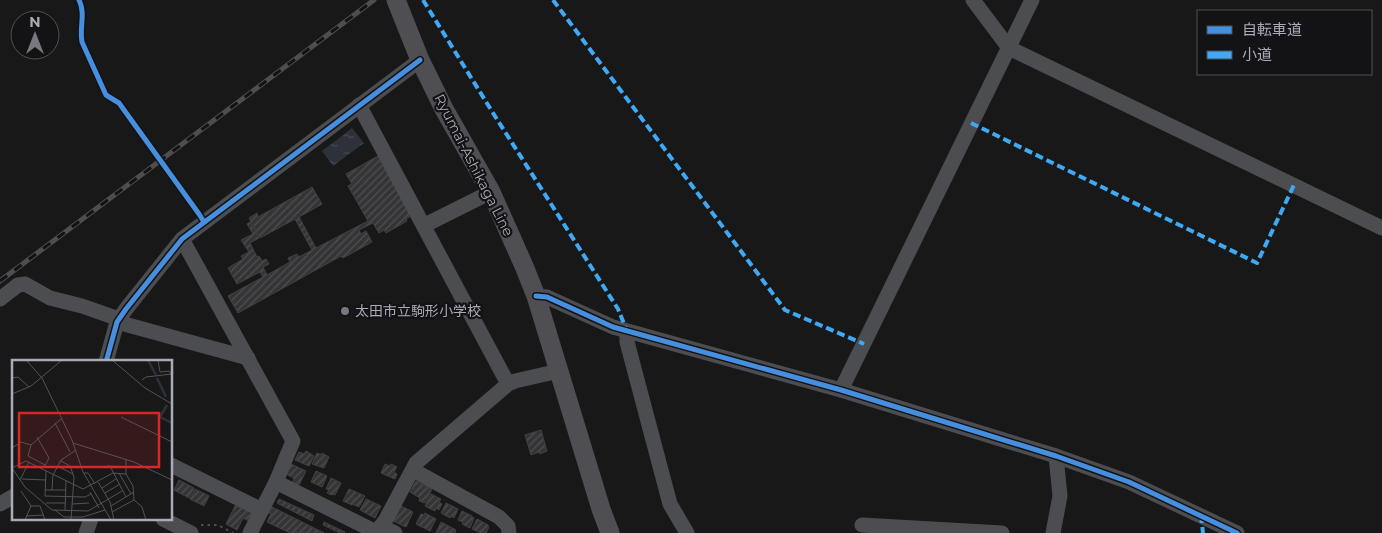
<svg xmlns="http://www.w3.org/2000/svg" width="1382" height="533" font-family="Montserrat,'Noto Sans JP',sans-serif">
	<defs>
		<pattern id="water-ripples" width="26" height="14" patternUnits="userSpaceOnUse" patternTransform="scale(1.25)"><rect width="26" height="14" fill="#2c313a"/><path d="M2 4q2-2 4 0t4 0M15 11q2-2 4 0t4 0" fill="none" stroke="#484c54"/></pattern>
		<pattern id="building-hatch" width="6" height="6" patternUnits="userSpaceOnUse" patternTransform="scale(1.25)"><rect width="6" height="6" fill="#343436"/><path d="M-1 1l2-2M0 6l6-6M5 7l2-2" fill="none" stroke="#4f4f51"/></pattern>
	</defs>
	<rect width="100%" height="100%" fill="#181818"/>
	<polygon fill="url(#water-ripples)" points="352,128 364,143 333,166 322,151"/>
	<g fill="url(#building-hatch)" stroke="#414144">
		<polygon points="378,156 411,216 406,219 407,221 386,233 384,230 379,233 373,223 359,230 361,234 366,231 372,242 343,258 341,256 238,313 228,296 263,277 260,272 237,284 228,268 243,259 241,256 249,252 241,240 253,234 247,224 250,222 259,238 250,243 257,257 259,256 262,261 266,259 269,264 263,267 267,275 290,262 288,258 297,254 299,257 312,250 295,219 260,238 249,218 257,213 258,217 312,187 322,204 299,217 316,248 368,221 348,186 352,184 346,174"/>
		<polygon points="541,430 547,451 540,454 539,452 531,455 525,435"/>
		<polygon points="306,451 314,456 309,466 295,460 299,452 304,454"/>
		<polygon points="317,453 321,455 322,453 329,457 324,468 312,464"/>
		<polygon points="291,464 306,471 298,487 292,484 294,478 286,474"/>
		<polygon points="385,464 390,466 391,464 397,467 394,472 397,474 395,479 381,473"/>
		<polygon points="316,471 327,476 322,487 311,482"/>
		<polygon points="331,478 341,483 335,495 333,494 332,495 327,493 329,490 326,489"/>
		<polygon points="179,480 194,488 189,498 174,490"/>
		<polygon points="416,481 432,489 425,503 419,501 420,498 410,492"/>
		<polygon points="195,489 209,496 204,506 190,499"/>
		<polygon points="349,489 365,496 359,507 352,504 352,505 343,501"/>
		<polygon points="431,494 441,499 439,502 442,504 439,510 436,508 435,511 425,506"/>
		<polygon points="279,499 314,515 312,521 277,503"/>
		<polygon points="366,499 381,506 375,518 360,510"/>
		<polygon points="446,503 458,509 454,518 451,516 450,518 441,513"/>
		<polygon points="236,504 253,512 249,521 243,518 237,530 226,524"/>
		<polygon points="401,506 413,512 406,527 393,521"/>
		<polygon points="272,507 324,533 290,533 267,522 271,514 269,513"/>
		<polygon points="462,511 472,516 472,517 474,518 470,528 462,524 463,522 458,520"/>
		<polygon points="425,513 436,519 430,531 416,524 421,514 424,515"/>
		<polygon points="477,519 488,525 488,527 489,527 486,533 481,533 472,529"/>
		<polygon points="324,522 345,532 344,533 340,533 323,525"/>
		<polygon points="441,522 456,530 455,533 436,533"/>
	</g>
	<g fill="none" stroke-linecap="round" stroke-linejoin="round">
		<polyline stroke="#4e4e52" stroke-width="2" stroke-dasharray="2.5 4" stroke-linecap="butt" points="201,525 218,525 233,533"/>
		<g stroke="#4c4d51" stroke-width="15">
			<polyline points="973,0 1009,48 1382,228"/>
			<polyline points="359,105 508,384"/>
			<polyline points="425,225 491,192"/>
			<polyline points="182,239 293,441 276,482 250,533"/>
			<polyline points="536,296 547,297 613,327 841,390 1056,456 1129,482 1237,533"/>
			<polyline points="0,299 18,285 25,284 50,298 82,306 119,319"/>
			<polyline points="117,322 248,358"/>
			<polyline points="627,331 627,342 670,504 687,533"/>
			<polyline points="106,362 117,322 126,309 182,239 420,60"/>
			<polyline points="841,390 1032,0"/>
			<polyline points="171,465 262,510"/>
			<polyline points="413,470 499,517 508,526 509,533"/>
			<polyline points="276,482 376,532"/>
			<polyline points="0,504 14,496"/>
			<polyline points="163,519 191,533"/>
			<polyline points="862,525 1002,533"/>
			<polyline points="381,526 395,533"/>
			<polyline points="86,533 91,519"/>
			<polyline points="376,533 386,519 416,463 508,384 515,381 559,371"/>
			<polyline points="1053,533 1060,496 1056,456"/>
		</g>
		<polyline stroke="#4f4e53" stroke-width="19" points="396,0 420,60 444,109 491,192 524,266 536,296 601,509 610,533"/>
		<g stroke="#4d4e51" stroke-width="5">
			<polyline id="rail" points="0,281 374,0"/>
		</g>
		<use href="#rail" stroke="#131214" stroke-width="3" stroke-dasharray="9" stroke-linecap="butt"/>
		<g stroke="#3fa9f5" stroke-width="4" stroke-dasharray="8 4" stroke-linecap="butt">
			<polyline points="423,0 493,113 618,309 627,331"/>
			<polyline points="553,0 785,310 864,344"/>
			<polyline points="971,123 1257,263 1294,185"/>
			<polyline points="1201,515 1203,533"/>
		</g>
		<g stroke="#131214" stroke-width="8">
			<g id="cycleway">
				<path d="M 79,0 C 86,14 79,28 82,42 L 106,95 L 119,103 L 199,214 L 204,222"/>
				<polyline points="536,296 547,297 613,327 841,390 1056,456 1129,482 1237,533"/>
				<polyline points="106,362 117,322 126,309 182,239 420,60"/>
			</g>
		</g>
		<use href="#cycleway" stroke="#468fdf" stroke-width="5"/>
	</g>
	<circle fill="#777880" stroke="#131214" stroke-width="2" cx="345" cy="311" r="5"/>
	<g text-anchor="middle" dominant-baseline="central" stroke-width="4.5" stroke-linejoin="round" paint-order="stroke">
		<g font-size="14" fill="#aaabb8" stroke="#131214">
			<text transform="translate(474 165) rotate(63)">Ryumai-Ashikaga Line</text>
		</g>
		<g font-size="14" fill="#aaabb8" stroke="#131214" text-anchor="start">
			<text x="355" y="311">太田市立駒形小学校</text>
		</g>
	</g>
	<g transform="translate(12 360)">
		<rect width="160" height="160" fill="#181818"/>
		<path fill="none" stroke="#2c313a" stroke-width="2.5" d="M 136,0 L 144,15M 145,18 L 154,37M 155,45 L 148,57 L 160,63"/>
		<path fill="none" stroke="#525358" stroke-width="1" d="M 14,0 L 30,18M 100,0 L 133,28 L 160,44M 146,0 L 148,12 L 157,11 L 159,14M 0,18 L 6,17 L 17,27M 30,18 L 60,80 L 71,112 L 99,160M 130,20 L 134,17 L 160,14M 0,34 L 19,26 L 50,0M 109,57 L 160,82M 43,63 L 58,92M 25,77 L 37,98 L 33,106M 61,83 L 122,102 L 160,120M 0,88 L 9,82 L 19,85M 49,101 L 58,106 L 62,117 L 59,160M 33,105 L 16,96 L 19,85 L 49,59M 45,106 L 61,114M 95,106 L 114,107M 98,106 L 114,137M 0,108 L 13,127 L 40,150 L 76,151 L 110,131M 0,108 L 14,101 L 71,129 L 101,113 L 114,114M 72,113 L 76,113 L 83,124M 107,113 L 119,134M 10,119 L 34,120M 8,120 L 17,102M 86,122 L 98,142 L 102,160M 90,128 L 104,119M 33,130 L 54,130M 40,130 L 41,115 L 49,100 L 64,90M 9,131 L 19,146M 78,132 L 87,148M 93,133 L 108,124M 33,136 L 73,137 L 79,134M 33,136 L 34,111M 122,140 L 130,147 L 134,160M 34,143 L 53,143M 60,144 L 77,143M 19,146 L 28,146 L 33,160M 99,146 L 122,132M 43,150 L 52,157 L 71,157 L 93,150M 53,150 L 54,121M 100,152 L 122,140 L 121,126 L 114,114 L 114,99M 14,156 L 32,155M 13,160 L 19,146"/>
		<path fill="#d62828" fill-opacity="0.15" stroke="#d62828" stroke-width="2.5" d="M 7,53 L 147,53 L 147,107 L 7,107 Z"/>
		<rect width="160" height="160" fill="none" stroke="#aaabb8" stroke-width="2.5"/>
	</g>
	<rect x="1197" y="10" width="175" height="65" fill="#131214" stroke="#4f4f56"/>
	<rect x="1207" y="26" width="25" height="8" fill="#468fdf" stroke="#4f4f56"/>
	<text x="1242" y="35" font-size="15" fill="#aaabb8">自転車道</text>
	<rect x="1207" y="51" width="25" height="8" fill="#3fa9f5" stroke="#4f4f56"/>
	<text x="1242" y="60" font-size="15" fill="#aaabb8">小道</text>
	<g transform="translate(35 35)"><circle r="24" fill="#131214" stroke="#4f4f56"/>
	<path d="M0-4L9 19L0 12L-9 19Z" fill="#777880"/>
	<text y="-8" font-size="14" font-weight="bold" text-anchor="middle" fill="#aaabb8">N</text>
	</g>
</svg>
